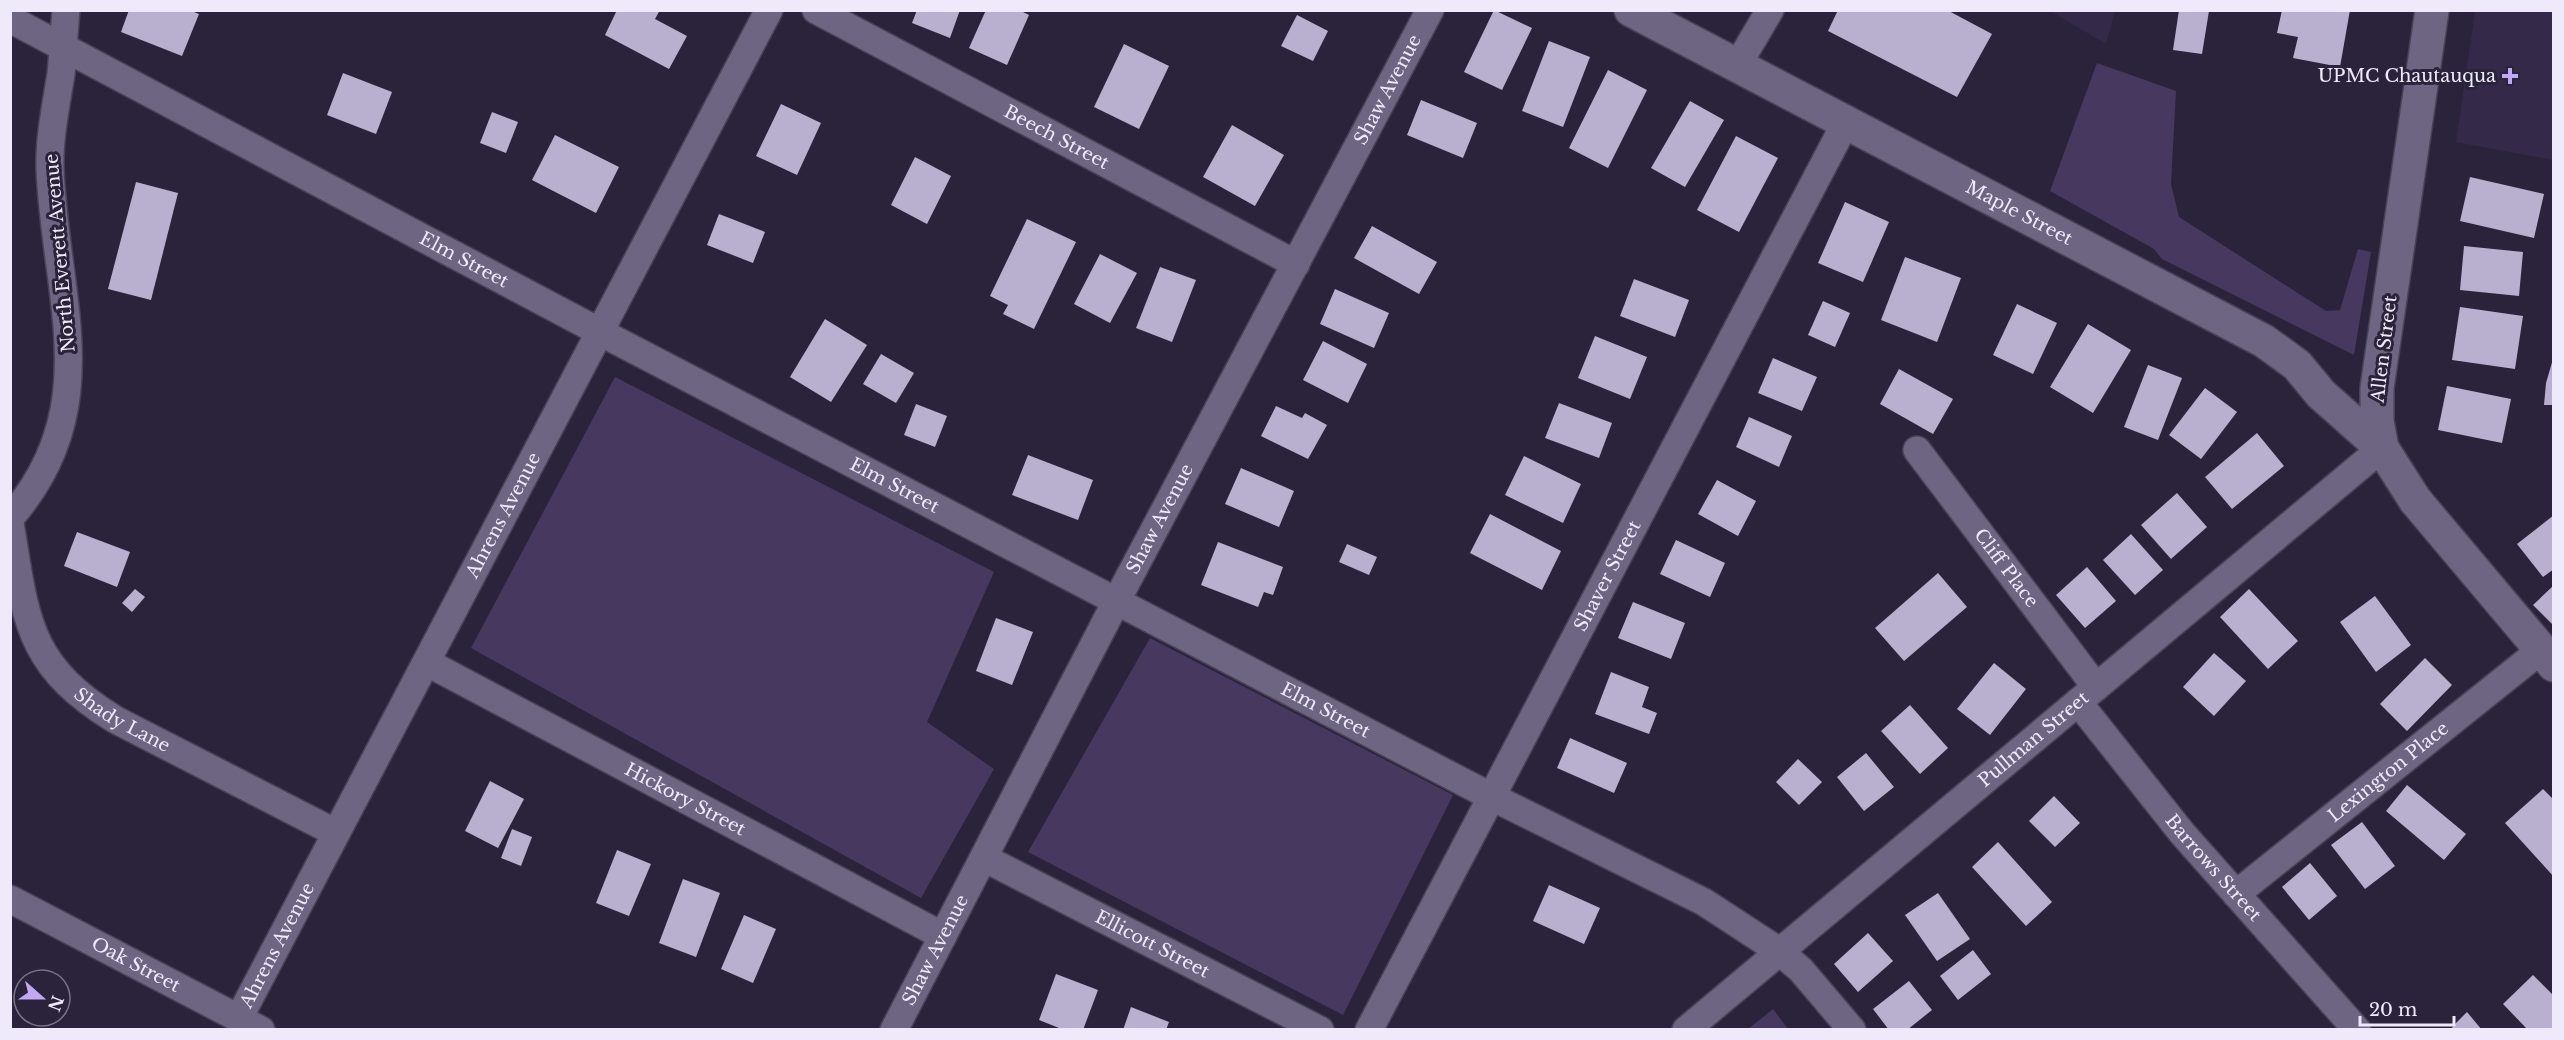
<svg xmlns="http://www.w3.org/2000/svg" width="2564" height="1040" font-family="'Libre Baskerville',serif">
	<rect width="100%" height="100%" fill="#2b233b"/>
	<g fill="#342948">
		<polygon points="2050,11 2115,11 2106,44"/>
		<polygon points="2475,11 2553,11 2553,160 2456,142"/>
	</g>
	<g fill="#46385e">
		<polygon points="2097,63 2176,91 2171,184 2179,217 2326,311 2340,310 2358,249 2371,252 2354,355 2162,259 2154,249 2050,191"/>
		<polygon points="615,377 994,572 927,722 994,769 921,898 471,648"/>
		<polygon points="1150,638 1453,795 1343,1015 1028,852"/>
		<polygon points="1773,1009 1788,1029 1748,1029"/>
	</g>
	<g fill="#b9afcf">
		<polygon points="129,10 189,10 199,14 182,56 121,32"/>
		<polygon points="617,10 660,10 655,19 687,36 669,69 605,35"/>
		<polygon points="917,10 960,10 950,38 912,23"/>
		<polygon points="986,10 1019,10 1029,15 1007,65 969,48"/>
		<polygon points="1494,10 1532,28 1502,90 1464,72"/>
		<polygon points="1838,10 1947,10 1992,34 1957,97 1828,31"/>
		<polygon points="2179,10 2209,11 2202,54 2173,50"/>
		<polygon points="2282,10 2350,10 2340,67 2293,58 2298,37 2277,33"/>
		<polygon points="1297,15 1328,31 1313,61 1281,46"/>
		<polygon points="1549,41 1590,57 1563,127 1522,111"/>
		<polygon points="1124,44 1169,66 1139,129 1094,107"/>
		<polygon points="1608,70 1647,90 1608,168 1569,148"/>
		<polygon points="343,73 392,92 376,134 327,115"/>
		<polygon points="1421,100 1477,123 1463,158 1407,135"/>
		<polygon points="1690,101 1724,120 1685,187 1651,168"/>
		<polygon points="781,104 821,123 797,175 756,156"/>
		<polygon points="492,112 518,122 506,153 480,143"/>
		<polygon points="1232,125 1284,155 1255,206 1203,177"/>
		<polygon points="555,135 619,167 596,213 532,180"/>
		<polygon points="1736,136 1778,158 1739,232 1697,210"/>
		<polygon points="915,157 951,176 927,224 891,205"/>
		<polygon points="2470,177 2544,194 2534,238 2460,221"/>
		<polygon points="136,182 178,193 151,300 108,289"/>
		<polygon points="1845,202 1889,222 1863,282 1818,263"/>
		<polygon points="719,214 765,232 753,263 707,245"/>
		<polygon points="1027,219 1076,242 1034,329 1003,314 1008,305 990,296"/>
		<polygon points="1372,226 1437,262 1419,294 1354,258"/>
		<polygon points="2464,246 2523,252 2519,296 2460,290"/>
		<polygon points="1100,254 1137,273 1110,323 1074,304"/>
		<polygon points="1905,257 1961,278 1937,342 1881,320"/>
		<polygon points="1160,267 1196,280 1172,342 1136,328"/>
		<polygon points="1634,279 1689,300 1675,337 1620,316"/>
		<polygon points="1335,289 1389,313 1374,348 1320,324"/>
		<polygon points="1823,301 1850,313 1835,347 1808,335"/>
		<polygon points="2017,304 2057,323 2033,374 1993,355"/>
		<polygon points="2460,307 2523,316 2515,369 2452,360"/>
		<polygon points="825,319 867,345 831,402 790,377"/>
		<polygon points="2088,324 2131,350 2093,413 2050,387"/>
		<polygon points="1595,336 1647,357 1630,399 1578,378"/>
		<polygon points="1323,341 1367,364 1348,403 1303,380"/>
		<polygon points="881,354 914,373 896,403 863,384"/>
		<polygon points="1773,358 1817,377 1802,411 1758,393"/>
		<polygon points="2553,359 2554,405 2544,405 2546,383"/>
		<polygon points="2148,365 2182,378 2158,440 2124,427"/>
		<polygon points="1899,369 1953,399 1933,434 1880,404"/>
		<polygon points="2447,386 2511,399 2502,443 2438,430"/>
		<polygon points="2205,388 2237,412 2201,459 2169,435"/>
		<polygon points="1559,403 1612,423 1599,458 1545,438"/>
		<polygon points="916,404 947,416 935,447 904,435"/>
		<polygon points="1276,406 1302,418 1305,413 1327,425 1308,459 1261,436"/>
		<polygon points="1749,417 1792,436 1779,467 1736,447"/>
		<polygon points="2257,433 2284,466 2232,509 2205,477"/>
		<polygon points="1028,455 1093,480 1078,520 1012,495"/>
		<polygon points="1524,456 1581,484 1563,523 1505,495"/>
		<polygon points="1241,468 1294,491 1279,527 1225,504"/>
		<polygon points="1717,480 1756,501 1738,536 1698,514"/>
		<polygon points="2177,493 2207,527 2171,559 2141,525"/>
		<polygon points="1490,514 1561,551 1542,590 1470,553"/>
		<polygon points="2554,515 2554,569 2543,577 2517,544"/>
		<polygon points="77,532 130,552 117,587 64,566"/>
		<polygon points="2131,534 2163,570 2135,595 2103,560"/>
		<polygon points="1676,540 1725,563 1710,597 1660,574"/>
		<polygon points="1218,542 1283,567 1273,595 1264,592 1258,607 1201,585"/>
		<polygon points="1347,544 1377,557 1369,575 1339,562"/>
		<polygon points="2087,567 2116,601 2085,628 2056,595"/>
		<polygon points="1938,573 1967,607 1904,661 1875,628"/>
		<polygon points="2554,585 2554,626 2533,605"/>
		<polygon points="135,589 145,597 132,612 122,603"/>
		<polygon points="2249,589 2298,641 2268,669 2220,617"/>
		<polygon points="2375,596 2411,645 2376,672 2340,622"/>
		<polygon points="1633,602 1685,623 1671,659 1618,638"/>
		<polygon points="996,618 1033,632 1012,685 976,671"/>
		<polygon points="2214,653 2246,681 2214,716 2183,687"/>
		<polygon points="2425,658 2452,685 2407,731 2380,704"/>
		<polygon points="1994,663 2026,689 1990,735 1957,709"/>
		<polygon points="1611,672 1649,687 1642,707 1657,713 1649,734 1595,714"/>
		<polygon points="1910,705 1948,748 1920,774 1881,731"/>
		<polygon points="1570,738 1627,763 1614,793 1557,768"/>
		<polygon points="1866,753 1894,787 1864,811 1837,777"/>
		<polygon points="1798,759 1822,782 1799,805 1776,782"/>
		<polygon points="490,781 524,799 498,848 465,831"/>
		<polygon points="2407,785 2466,834 2444,860 2386,811"/>
		<polygon points="2543,789 2554,800 2554,877 2505,823"/>
		<polygon points="2054,796 2080,823 2055,847 2029,821"/>
		<polygon points="2362,822 2395,866 2365,889 2331,845"/>
		<polygon points="512,829 532,837 521,866 501,858"/>
		<polygon points="1998,842 2052,902 2026,926 1972,867"/>
		<polygon points="617,850 651,864 629,916 596,903"/>
		<polygon points="2310,863 2337,896 2309,920 2282,887"/>
		<polygon points="683,879 720,893 696,957 659,943"/>
		<polygon points="1549,885 1600,908 1584,944 1533,921"/>
		<polygon points="1938,893 1970,939 1937,961 1905,915"/>
		<polygon points="744,915 776,929 753,983 721,969"/>
		<polygon points="1868,933 1893,961 1858,992 1834,964"/>
		<polygon points="1973,950 1991,974 1958,1000 1940,976"/>
		<polygon points="1056,974 1098,990 1083,1030 1064,1030 1039,1020"/>
		<polygon points="2533,975 2554,996 2554,1030 2528,1030 2503,1004"/>
		<polygon points="1909,981 1932,1010 1907,1030 1889,1030 1873,1009"/>
		<polygon points="1131,1007 1169,1022 1166,1030 1123,1030"/>
		<polygon points="2467,1012 2482,1030 2450,1030 2456,1023"/>
	</g>
	<g fill="none" stroke-linecap="round" stroke-linejoin="round">
		<g stroke="#494156" stroke-width="30">
			<g id="minor">
				<path id="s1" d="M 816,10 L 1296,264"/>
				<path id="s2" d="M 10,19 L 600,332 L 1490,796 L 1704,902 L 1779,951 L 1801,970 L 1852,1030"/>
				<polyline points="1737,66 1770,10"/>
				<path id="s3" d="M 1917,450 L 2096,687"/>
				<path d="M 10,518 C 107,408 55,297 50,169 C 49,138 56,105 61,74 C 63,53 64,32 66,10"/>
				<path id="s4" d="M 10,523 C 26,619 26,665 116,720 L 336,833"/>
				<path id="s5" d="M 428,663 L 943,936"/>
				<path id="s6" d="M 2078,702 L 2182,833 L 2357,1030"/>
				<path id="s7" d="M 984,858 L 1320,1030"/>
				<path id="s8" d="M 2236,894 L 2541,650"/>
				<path id="s9" d="M 10,899 L 261,1030"/>
				<path id="s10" d="M 239,1018 L 769,10"/>
				<path id="s11" d="M 894,1030 L 1117,600 L 1430,10"/>
				<path id="s12" d="M 1369,1030 L 1846,122"/>
				<path id="s13" d="M 1686,1030 L 2382,448"/>
			</g>
		</g>
		<g stroke="#494156" stroke-width="36">
			<g id="tertiary">
				<path id="s14" d="M 1631,10 L 2264,341 L 2297,365 L 2321,394 L 2382,448"/>
				<polyline points="2432,10 2377,388 2377,421 2382,448 2415,500 2554,665"/>
			</g>
		</g>
		<use href="#minor" stroke="#6e6582" stroke-width="27"/>
		<use href="#tertiary" stroke="#6e6582" stroke-width="33"/>
	</g>
	<path fill="#c2a8f3" stroke="#2b233b" stroke-width="2" d="M2507 67h6v6h6v6h-6v6h-6v-6h-6v-6h6z"/>
	<g text-anchor="middle" dominant-baseline="central" stroke-width="6" stroke-linejoin="round" paint-order="stroke">
		<g font-size="18" fill="#efeafb" stroke="#2b233b" text-anchor="end">
			<text x="2496" y="76">UPMC Chautauqua</text>
		</g>
		<g font-size="18" fill="#efeafb" stroke="#2b233b">
			<text stroke="none"><textPath href="#s11" startOffset="1062">Shaw Avenue</textPath></text>
			<text stroke="none"><textPath href="#s1" startOffset="272">Beech Street</textPath></text>
			<text stroke="none"><textPath href="#s14" startOffset="438">Maple Street</textPath></text>
			<text transform="translate(60 253) rotate(-95)">North Everett Avenue</text>
			<text stroke="none"><textPath href="#s2" startOffset="514">Elm Street</textPath></text>
			<text transform="translate(2384 349) rotate(-83)">Allen Street</text>
			<text stroke="none"><textPath href="#s2" startOffset="1000">Elm Street</textPath></text>
			<text stroke="none"><textPath href="#s10" startOffset="568">Ahrens Avenue</textPath></text>
			<text stroke="none"><textPath href="#s11" startOffset="576">Shaw Avenue</textPath></text>
			<text stroke="none"><textPath href="#s3" startOffset="148">Cliff Place</textPath></text>
			<text stroke="none"><textPath href="#s12" startOffset="513">Shaver Street</textPath></text>
			<text stroke="none"><textPath href="#s2" startOffset="1486">Elm Street</textPath></text>
			<text stroke="none"><textPath href="#s4" startOffset="240">Shady Lane</textPath></text>
			<text stroke="none"><textPath href="#s13" startOffset="453">Pullman Street</textPath></text>
			<text stroke="none"><textPath href="#s8" startOffset="195">Lexington Place</textPath></text>
			<text stroke="none"><textPath href="#s5" startOffset="291">Hickory Street</textPath></text>
			<text stroke="none"><textPath href="#s6" startOffset="214">Barrows Street</textPath></text>
			<text stroke="none"><textPath href="#s10" startOffset="82">Ahrens Avenue</textPath></text>
			<text stroke="none"><textPath href="#s7" startOffset="189">Ellicott Street</textPath></text>
			<text stroke="none"><textPath href="#s11" startOffset="90">Shaw Avenue</textPath></text>
			<text stroke="none"><textPath href="#s9" startOffset="142">Oak Street</textPath></text>
		</g>
	</g>
	<rect width="2564" height="1040" fill="none" stroke="#efeafb" stroke-width="24"/>
	<g transform="translate(42 998) rotate(111)"><circle r="28" fill="#2b233b" stroke="#797388" stroke-width="1.5"/>
	<path d="M0-4.5L10 22L0 15L-10 22Z" fill="#c2a8f3"/>
	<text y="-9" font-size="16" font-weight="bold" text-anchor="middle" fill="#efeafb">N</text>
	</g>
	<path d="M2360 1016v9h94v-9" fill="none" stroke="#efeafb" stroke-width="3"/>
	<text x="2369" y="1016" font-size="18" fill="#efeafb" stroke="#2b233b" stroke-width="4.5" paint-order="stroke">20 m</text>
</svg>
